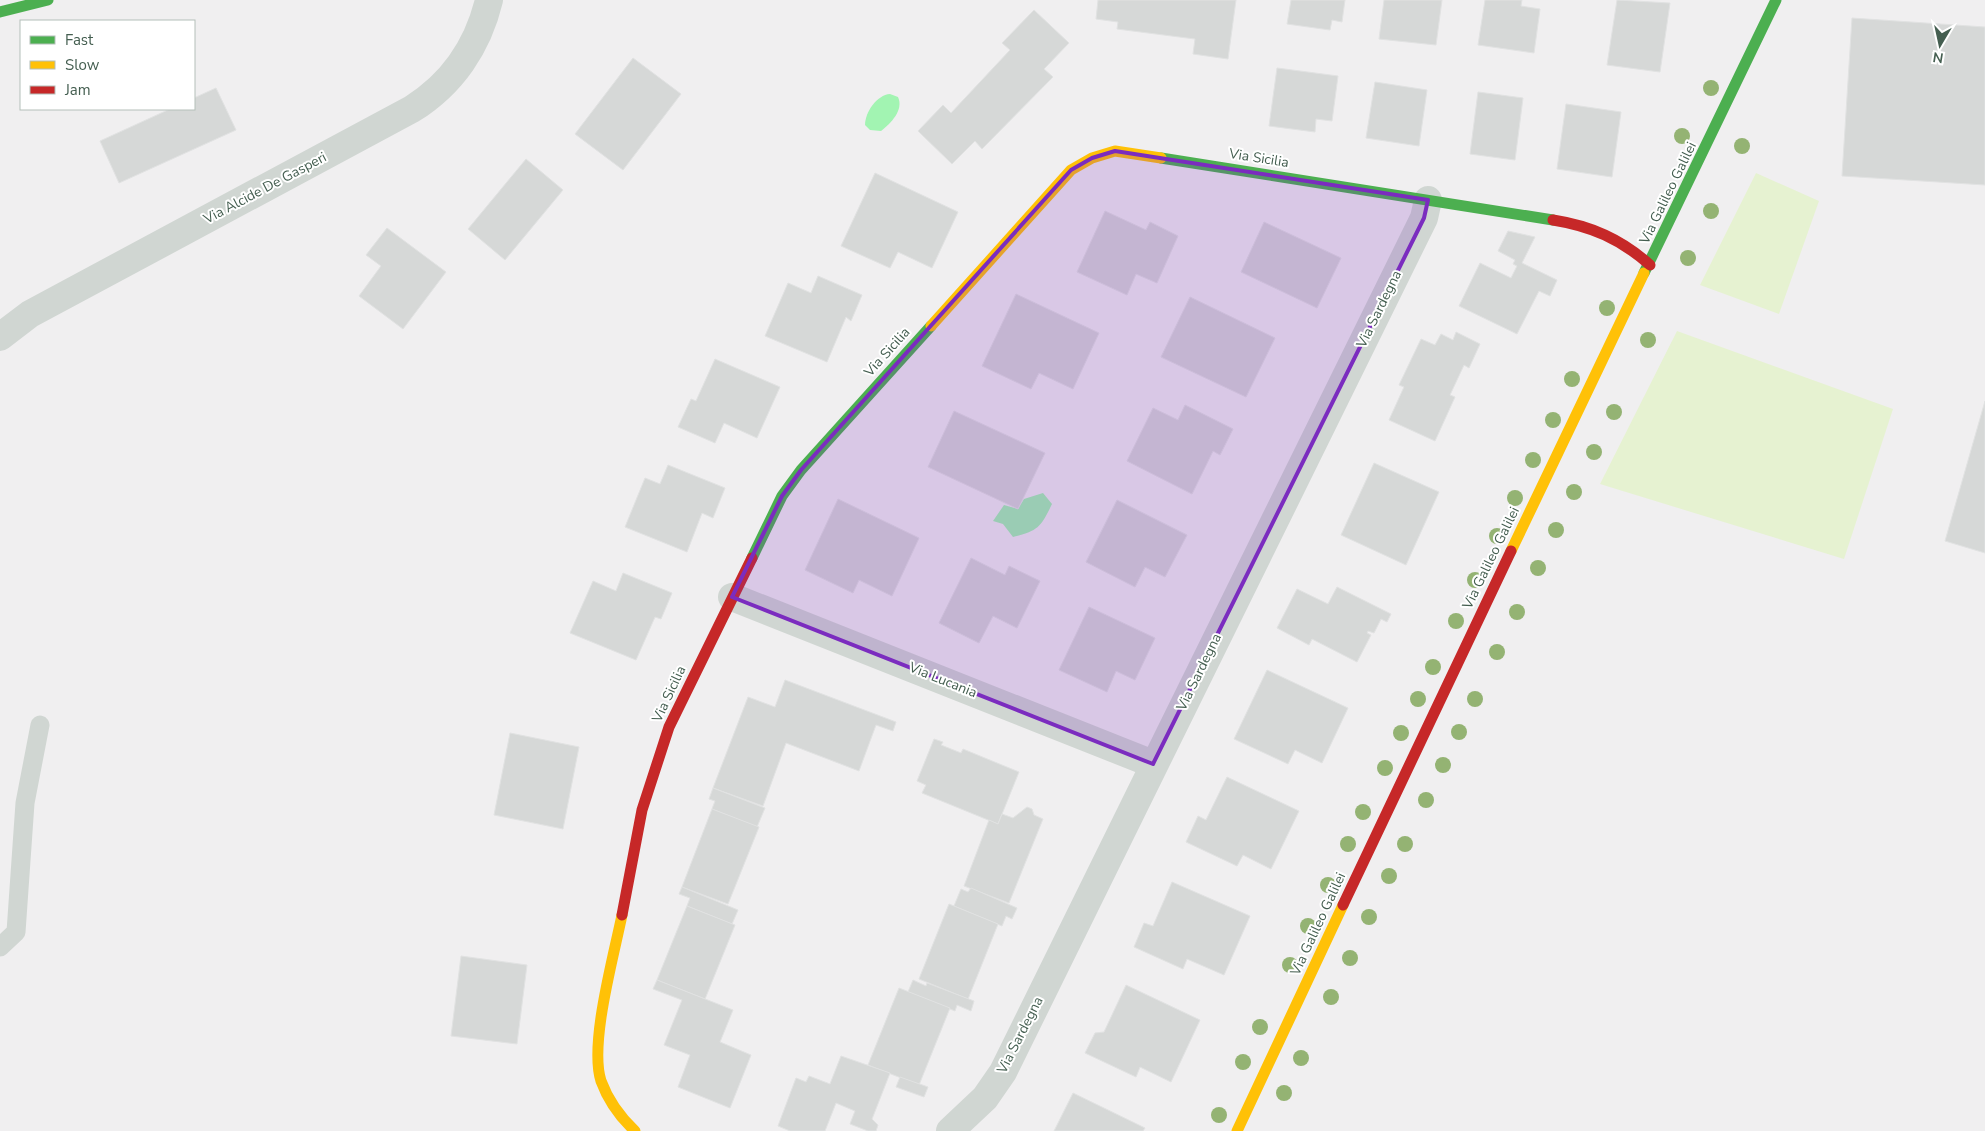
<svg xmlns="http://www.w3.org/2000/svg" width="1985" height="1131" font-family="'Nunito Sans',sans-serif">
	<rect width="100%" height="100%" fill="#f0eff0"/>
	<g fill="#e6f2d1">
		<polygon points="1756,173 1819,201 1779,314 1700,285"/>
		<polygon points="1677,331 1893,409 1844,559 1600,484"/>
	</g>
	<g fill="#a2f4b2">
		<path d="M 890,94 L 898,97 C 904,110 891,123 881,131 L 870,130 L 865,125 C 865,112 877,95 890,94 Z"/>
		<path d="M 1043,493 L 1052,504 C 1041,527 1038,531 1013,537 L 1003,524 L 993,521 L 1004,505 L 1018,509 L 1024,499 Z"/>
	</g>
	<g fill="#d6d8d7" stroke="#e1e2e2">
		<polygon points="1098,0 1236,0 1228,59 1193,54 1195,39 1117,29 1118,22 1096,19"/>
		<polygon points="1291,0 1345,0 1342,22 1332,20 1330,30 1287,24"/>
		<polygon points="1384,0 1442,0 1436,45 1379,39"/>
		<polygon points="1485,0 1522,0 1521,6 1540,9 1534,53 1478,45"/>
		<polygon points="1617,0 1670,3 1660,72 1607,65"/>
		<polygon points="1034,10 1069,43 1044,69 1053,77 982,149 975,141 952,164 918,131 943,105 951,113 1010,50 1002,43"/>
		<polygon points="1852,18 1985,27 1985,185 1842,176"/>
		<polygon points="633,58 681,94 623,170 575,134"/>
		<polygon points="1277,68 1338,76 1332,121 1316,119 1315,132 1269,126"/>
		<polygon points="1375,82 1427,90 1419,146 1366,138"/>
		<polygon points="216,88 236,130 119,183 100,141 170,109 194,109 194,98"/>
		<polygon points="1478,92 1523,98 1515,160 1470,154"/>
		<polygon points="1566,104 1621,112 1612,177 1557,169"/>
		<polygon points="526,159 563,190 505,260 468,229"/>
		<polygon points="875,173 958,212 932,268 898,252 890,268 841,246"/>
		<polygon points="1105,211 1146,230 1150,222 1178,236 1157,283 1136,274 1127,295 1077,272"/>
		<polygon points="1264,222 1341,258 1317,308 1241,272"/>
		<polygon points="387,228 446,272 403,329 359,296 381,266 366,255"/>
		<polygon points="1508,231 1535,237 1522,263 1557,280 1550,296 1539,291 1517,334 1459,306 1480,263 1511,278 1517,266 1513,264 1515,260 1498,251"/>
		<polygon points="818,276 862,295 851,321 846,317 827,362 765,336 788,283 811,293"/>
		<polygon points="1016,294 1099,333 1073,389 1039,373 1031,389 982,366"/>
		<polygon points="1190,297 1275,338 1246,397 1161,357"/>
		<polygon points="1456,332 1480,344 1469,368 1464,365 1450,395 1455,397 1435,441 1389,420 1404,387 1399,385 1421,339 1435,345 1441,334 1453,340"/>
		<polygon points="715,359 780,387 757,438 724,423 715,443 678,427 691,399 696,401"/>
		<polygon points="1985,401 1985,553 1945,541"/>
		<polygon points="1185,405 1233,429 1220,455 1213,451 1192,494 1127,461 1153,408 1178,420"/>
		<polygon points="954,411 1045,453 1018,509 928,467"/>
		<polygon points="1374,463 1439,492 1406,565 1341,535"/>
		<polygon points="668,465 725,488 713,518 702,513 687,552 625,527 645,478 660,484"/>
		<polygon points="838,499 919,538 892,596 859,580 853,593 805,570"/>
		<polygon points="1117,500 1187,535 1165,577 1145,567 1135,587 1086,562"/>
		<polygon points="971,558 1005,575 1009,566 1040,581 1017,628 993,616 979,643 939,623"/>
		<polygon points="623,573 672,593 661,619 655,617 636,660 570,633 593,581 616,591"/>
		<polygon points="1337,587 1391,614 1387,622 1381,619 1374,633 1368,631 1367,633 1371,635 1357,662 1312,639 1309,645 1277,628 1297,589 1328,604"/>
		<polygon points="1089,607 1155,638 1135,680 1116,671 1107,692 1059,670"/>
		<polygon points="1267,670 1348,708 1322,763 1295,750 1288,764 1234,739"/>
		<polygon points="785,680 896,722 893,731 876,725 859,771 786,743 763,806 713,788 748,697 775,707"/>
		<polygon points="510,733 579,747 563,829 494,815"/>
		<polygon points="934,739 943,742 941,745 961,753 963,749 1019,772 998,824 922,793 926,785 917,781"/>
		<polygon points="1227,777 1299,811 1271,869 1243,855 1237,866 1186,842 1198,816 1206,820"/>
		<polygon points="713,788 765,808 757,827 712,809 715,801 709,799"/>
		<polygon points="1027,807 1032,809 1034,815 1043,819 1009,903 964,886 989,820 998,824 1002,814 1013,818"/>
		<polygon points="712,809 759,827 728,904 682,887"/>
		<polygon points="1172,882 1250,916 1224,975 1187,959 1183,969 1134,947 1144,923 1153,926"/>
		<polygon points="682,887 738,910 732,924 687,906 690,898 679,894"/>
		<polygon points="971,888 1017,908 1012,919 1006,916 1002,926 954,906 961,889 968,892"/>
		<polygon points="949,904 998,924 968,999 919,979"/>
		<polygon points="687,906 735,925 705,999 657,980"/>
		<polygon points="461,956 527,965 517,1044 451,1036"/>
		<polygon points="657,980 733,1010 720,1042 751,1055 730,1108 678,1087 690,1055 664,1045 682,1000 653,989"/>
		<polygon points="913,980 926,986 927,983 974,1001 971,1011 957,1005 955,1011 908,992"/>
		<polygon points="1126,985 1200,1020 1171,1082 1140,1067 1136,1077 1085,1053 1095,1033 1104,1032"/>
		<polygon points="899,988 950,1008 919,1085 868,1065"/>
		<polygon points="841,1056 890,1073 872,1119 878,1125 876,1131 868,1131 850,1124 855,1111 836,1103 825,1131 790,1131 778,1126 796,1078 806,1082 809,1076 830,1084"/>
		<polygon points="900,1077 928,1087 924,1097 896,1087"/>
		<polygon points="1073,1093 1145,1128 1143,1131 1054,1131"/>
	</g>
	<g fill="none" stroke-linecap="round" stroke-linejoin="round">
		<polyline stroke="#d0d6d2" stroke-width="19" points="0,947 16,932 25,803 40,725"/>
		<g stroke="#d0d6d2" stroke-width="28">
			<path d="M 0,337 L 30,314 L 412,109 C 452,84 478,46 489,0"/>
			<polyline points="732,597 1153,764"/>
			<polyline points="950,1131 985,1098 1003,1072 1424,218 1428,200"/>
		</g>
		<g stroke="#4caf50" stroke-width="11">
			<polyline points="0,12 48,0"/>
			<polyline points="1161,158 1553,220"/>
			<polyline points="1644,273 1776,0"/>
			<polyline points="752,558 782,496 801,470 931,326"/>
		</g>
		<g stroke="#ffc107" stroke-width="11">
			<polyline points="931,326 1071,170 1092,158 1115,151 1161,158"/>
			<polyline points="1511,551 1644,273"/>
			<path d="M 622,915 C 614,955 589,1044 601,1081 C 608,1100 620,1117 635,1131"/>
			<polyline points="1237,1131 1343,905"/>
		</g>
		<g stroke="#c62828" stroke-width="11">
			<path d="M 1553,220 C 1591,226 1621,239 1650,265"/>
			<polyline points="1343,905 1511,551"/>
			<polyline points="622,915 642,810 669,727 752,558"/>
		</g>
	</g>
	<g fill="#94b373">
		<circle cx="1711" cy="88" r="8"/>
		<circle cx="1682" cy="136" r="8"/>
		<circle cx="1742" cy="146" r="8"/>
		<circle cx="1711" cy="211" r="8"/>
		<circle cx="1688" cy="258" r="8"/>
		<circle cx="1607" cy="308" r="8"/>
		<circle cx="1648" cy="340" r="8"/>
		<circle cx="1572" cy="379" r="8"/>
		<circle cx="1614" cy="412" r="8"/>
		<circle cx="1553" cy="420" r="8"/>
		<circle cx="1594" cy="452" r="8"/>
		<circle cx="1533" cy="460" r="8"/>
		<circle cx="1574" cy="492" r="8"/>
		<circle cx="1515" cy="498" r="8"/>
		<circle cx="1556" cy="530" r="8"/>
		<circle cx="1497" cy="536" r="8"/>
		<circle cx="1538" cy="568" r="8"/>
		<circle cx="1475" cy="580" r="8"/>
		<circle cx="1517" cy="612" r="8"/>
		<circle cx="1456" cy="621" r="8"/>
		<circle cx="1497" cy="652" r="8"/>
		<circle cx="1433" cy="667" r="8"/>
		<circle cx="1418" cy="699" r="8"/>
		<circle cx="1475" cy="699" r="8"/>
		<circle cx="1459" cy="732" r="8"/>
		<circle cx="1401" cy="733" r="8"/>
		<circle cx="1443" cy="765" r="8"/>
		<circle cx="1385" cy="768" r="8"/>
		<circle cx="1426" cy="800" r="8"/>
		<circle cx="1363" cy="812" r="8"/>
		<circle cx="1348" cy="844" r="8"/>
		<circle cx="1405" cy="844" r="8"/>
		<circle cx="1389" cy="876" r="8"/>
		<circle cx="1328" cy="885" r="8"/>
		<circle cx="1369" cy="917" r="8"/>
		<circle cx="1308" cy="926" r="8"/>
		<circle cx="1350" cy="958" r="8"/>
		<circle cx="1290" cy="965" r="8"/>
		<circle cx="1331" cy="997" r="8"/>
		<circle cx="1260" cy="1027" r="8"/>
		<circle cx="1301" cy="1058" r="8"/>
		<circle cx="1243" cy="1062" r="8"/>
		<circle cx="1284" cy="1093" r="8"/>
		<circle cx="1219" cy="1115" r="8"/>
	</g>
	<path fill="#7b2cbf" fill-opacity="0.2" stroke="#7b2cbf" stroke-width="4" stroke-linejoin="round" d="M 1115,151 L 1428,200 L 1424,218 L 1153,764 L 732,597 L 782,496 L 801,470 L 1071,170 L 1092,158 Z"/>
	<g text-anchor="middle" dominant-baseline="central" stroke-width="4" stroke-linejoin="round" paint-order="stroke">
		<g font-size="14" fill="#445e50" stroke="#fff">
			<text transform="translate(1259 158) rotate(9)">Via Sicilia</text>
			<text transform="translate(265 188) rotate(-28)">Via Alcide De Gasperi</text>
			<text transform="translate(1668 193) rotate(-64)">Via Galileo Galilei</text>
			<text transform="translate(1379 309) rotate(-64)">Via Sardegna</text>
			<text transform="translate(887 352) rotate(-48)">Via Sicilia</text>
			<text transform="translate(1491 558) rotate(-64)">Via Galileo Galilei</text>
			<text transform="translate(1199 672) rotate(-64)">Via Sardegna</text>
			<text transform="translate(943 680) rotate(22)">Via Lucania</text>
			<text transform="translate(669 694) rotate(-65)">Via Sicilia</text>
			<text transform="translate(1318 924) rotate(-65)">Via Galileo Galilei</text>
			<text transform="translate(1020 1035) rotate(-63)">Via Sardegna</text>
		</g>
	</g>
	<rect x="20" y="20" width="175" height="90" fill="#ffffff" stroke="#b4bfb9"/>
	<rect x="30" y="36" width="25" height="8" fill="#4caf50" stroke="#b4bfb9"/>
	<text x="65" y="45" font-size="15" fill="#445e50">Fast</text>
	<rect x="30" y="61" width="25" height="8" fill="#ffc107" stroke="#b4bfb9"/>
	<text x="65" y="70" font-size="15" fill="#445e50">Slow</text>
	<rect x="30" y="86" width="25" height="8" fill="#c62828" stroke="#b4bfb9"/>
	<text x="65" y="95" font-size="15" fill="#445e50">Jam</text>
	<g transform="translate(1940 45) rotate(189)" stroke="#ffffff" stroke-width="4" paint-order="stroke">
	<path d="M0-4L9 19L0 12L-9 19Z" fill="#445e50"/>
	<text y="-8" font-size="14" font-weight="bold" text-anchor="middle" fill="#445e50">N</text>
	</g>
</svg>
